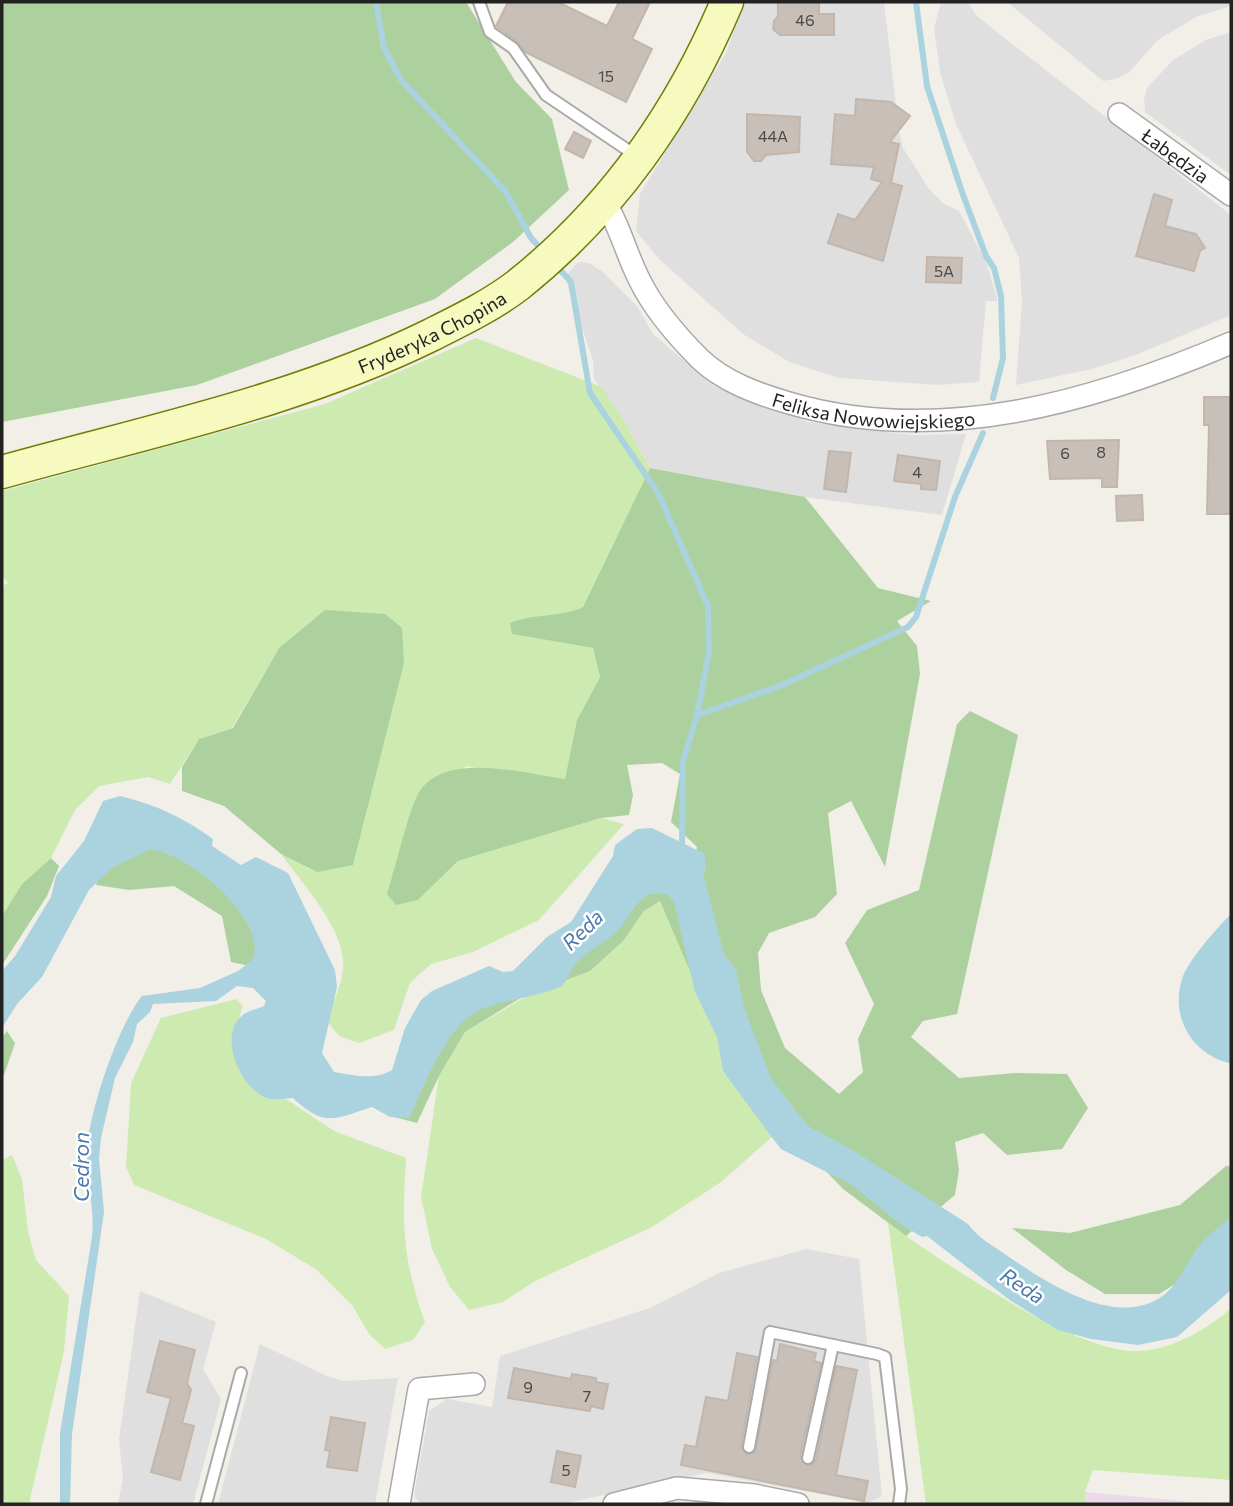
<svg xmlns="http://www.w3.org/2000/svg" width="1233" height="1506" font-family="Commissioner,sans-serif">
	<rect width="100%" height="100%" fill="#f2efe9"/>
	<g fill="#e0dfdf">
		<polygon points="744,2 884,2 896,105 911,116 899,132 903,148 929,189 944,204 959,211 986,262 998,301 986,301 979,382 938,385 839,378 789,362 743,334 659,259 636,231 640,194 726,53"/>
		<polygon points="941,2 968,2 976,15 997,32 1231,215 1231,315 1136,355 1092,369 1016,385 1022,302 1019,258 956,124 940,72 934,28"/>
		<polygon points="1007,2 1231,2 1231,6 1196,17 1158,40 1128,73 1116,79 1103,81"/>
		<polygon points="1231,32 1231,175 1145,112 1144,99 1147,88 1173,60 1206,40"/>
		<polygon points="578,262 589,263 603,272 637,306 653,334 714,386 808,422 912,435 966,434 942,515 805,497 650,468 622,417 594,379 593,360 565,277"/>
		<polygon points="806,1249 859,1259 882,1496 868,1503 707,1473 562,1504 420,1504 414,1495 429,1411 447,1399 492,1407 500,1356 650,1308 719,1273"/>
		<polygon points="140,1291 216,1322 203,1369 221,1399 193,1504 118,1504 123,1478 119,1439"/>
		<polygon points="260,1344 327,1376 344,1381 398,1378 375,1504 218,1504"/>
	</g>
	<polygon fill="#ebdbe8" points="1085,1492 1215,1504 1086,1504"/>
	<g fill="#cdebb0">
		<path d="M 476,338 L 602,387 L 622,417 L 650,468 L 583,607 L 566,615 L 520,619 L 512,634 L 593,648 L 600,677 L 577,720 L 565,780 L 465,766 L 418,900 L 458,861 L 601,818 L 624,824 L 539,920 L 473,952 L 431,964 L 410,983 L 394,1030 L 359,1043 L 339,1036 L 327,1021 C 332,1004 342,985 343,968 C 347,932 302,883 281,854 L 316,872 L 279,648 L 232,728 L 199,739 L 170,784 L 148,777 L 99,786 L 75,810 L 51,858 L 22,884 L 2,916 L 2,586 L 8,583 L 2,576 L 2,491 L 325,404 Z"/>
		<polygon points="660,901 727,1054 781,1129 721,1182 652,1227 535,1281 503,1302 469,1310 450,1287 432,1249 421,1197 439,1076 465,1032 624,940 644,911"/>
		<path d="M 236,999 L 243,1006 L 233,1037 L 240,1068 L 334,1131 L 406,1158 C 402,1223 402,1259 425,1322 L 413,1340 L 385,1349 L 369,1334 L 352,1305 L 317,1270 L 266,1239 L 134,1185 L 126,1167 L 131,1083 L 161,1018 Z"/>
		<polygon points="12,1155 22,1179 28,1232 36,1260 69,1296 64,1351 29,1504 2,1504 2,1160"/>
		<path d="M 888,1223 C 937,1259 1077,1353 1136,1351 C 1170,1351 1208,1329 1231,1308 L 1231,1480 L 1093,1470 L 1085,1492 L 1086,1504 L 926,1504 Z"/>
	</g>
	<g fill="#add19e">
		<polygon points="2,2 466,2 516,82 552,119 569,190 513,242 435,299 197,385 2,422"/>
		<path d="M 650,468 L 805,497 L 878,588 L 931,601 L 897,621 L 917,646 L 920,674 L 885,867 L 851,801 L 828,813 L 837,894 L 815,917 L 769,933 L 758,953 L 761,990 L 785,1048 L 839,1094 L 863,1072 L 858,1039 L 874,1004 L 845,943 L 867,910 L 919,890 L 957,724 L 970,711 L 1018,735 L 957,1014 L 923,1021 L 911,1037 L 959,1078 L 1015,1073 L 1067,1074 L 1088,1108 L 1062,1149 L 1007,1155 L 983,1133 L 955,1142 L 959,1170 L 955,1195 L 906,1236 L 843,1189 L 800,1144 L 704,1004 L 660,901 L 644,911 L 624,940 L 590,971 L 524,996 L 465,1032 L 439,1076 L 417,1123 L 394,1117 L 429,1043 L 638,888 L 691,879 L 697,847 L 671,822 L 680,774 L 662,763 L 627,765 L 633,795 L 629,815 L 601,818 L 458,861 L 418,900 L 396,905 L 387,894 C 395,870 408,811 419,792 C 446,750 524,774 565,779 L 577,720 L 600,677 L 593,648 L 512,634 L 510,623 C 534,613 559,618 583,607 Z"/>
		<polygon points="325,610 385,614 402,628 404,663 353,865 317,872 281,854 224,806 182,791 182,767 199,739 233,728 279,648"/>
		<polygon points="188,825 284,973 231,962 222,916 174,886 129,890 96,885 103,855"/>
		<polygon points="51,858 59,866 47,896 2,965 2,916 22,884"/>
		<polygon points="7,1031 15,1043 2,1081 2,1037"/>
		<polygon points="1226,1166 1231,1166 1231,1242 1190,1275 1159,1294 1105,1294 1066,1270 1012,1228 1070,1233 1180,1205"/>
	</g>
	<g fill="#aad3df">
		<path d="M 120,796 C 155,804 184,818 213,839 L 212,846 L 241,865 L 256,857 L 288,873 L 335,970 L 337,987 L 322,1053 L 334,1072 C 354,1075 374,1081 392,1070 L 405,1028 L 421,1000 L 432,991 L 489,966 L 503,972 L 513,971 L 547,937 L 571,922 L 613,856 L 615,845 L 637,829 L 652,828 L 705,854 L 706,869 L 703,874 L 724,954 L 736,970 L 744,1008 L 772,1080 L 808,1126 L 851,1149 L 968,1224 C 979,1239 994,1246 1009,1257 C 1046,1282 1110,1325 1156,1300 C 1178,1289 1185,1264 1199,1246 C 1208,1235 1220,1226 1231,1218 L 1231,1290 L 1177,1337 L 1138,1345 L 1091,1339 L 1058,1330 L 1011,1301 L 927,1236 L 922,1237 L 900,1224 L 852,1185 L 781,1149 L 770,1135 L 723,1071 L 717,1037 L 695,992 L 674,902 L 667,894 C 638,889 635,912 619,929 C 607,942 589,949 576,963 C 570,970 568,979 562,986 C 537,997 509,999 484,1008 C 447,1021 425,1085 409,1118 L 390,1117 L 372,1107 C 334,1119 325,1128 293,1098 C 286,1098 278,1100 271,1099 C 242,1094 215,1034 244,1014 C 249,1010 258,1009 264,1006 L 266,1001 L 253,988 L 237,986 L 216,1001 L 153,1004 L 150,1012 L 137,1024 L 133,1042 L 115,1078 L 101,1138 L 99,1158 L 104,1212 L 72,1434 L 70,1504 L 60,1504 L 60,1433 L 92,1237 C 95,1207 86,1180 87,1151 C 88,1114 119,1023 142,996 L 200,988 L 238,971 L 252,960 C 271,922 185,849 149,850 L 112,868 L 89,890 L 42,977 L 17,1004 L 2,1028 L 2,971 L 15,956 L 51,897 L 56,876 L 84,841 L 103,801 Z"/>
		<path d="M 1231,914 L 1231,1063 L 1229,1063 C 1192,1054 1170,1017 1182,979 C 1188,960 1217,928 1231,914 Z"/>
	</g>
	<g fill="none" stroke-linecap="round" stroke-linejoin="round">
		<g stroke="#aad3df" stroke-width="6">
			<polyline points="376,2 384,48 401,80 505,191 531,238 543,251"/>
			<polyline points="916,2 927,86 962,192 986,256 994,268 1001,296 1003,358 993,398"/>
			<polyline points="555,264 571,282 590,393 658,493 708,606 709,652 697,715 683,762 682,847"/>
			<polyline points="697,715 780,686 908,627 916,617 955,497 983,433"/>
		</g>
	</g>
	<g fill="#c7bfb8" stroke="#c4b6ab" stroke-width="2">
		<polygon points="508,2 558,2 607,26 619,2 650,2 632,39 652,49 626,102 525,52 518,42 496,26"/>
		<polygon points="778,2 819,2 819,14 834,14 834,35 780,35 773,29 774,21 778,16"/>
		<polygon points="856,99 891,102 910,116 890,142 899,144 891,183 902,186 883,261 828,243 838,214 855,220 882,182 871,179 874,167 831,164 835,114 855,116"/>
		<polygon points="747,114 800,117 799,152 766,155 761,161 754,161 747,152"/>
		<polygon points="574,132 591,141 583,158 565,149"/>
		<polygon points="1154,194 1172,200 1165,226 1196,234 1205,248 1200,251 1194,271 1136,256"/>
		<polygon points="927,257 962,258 961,283 926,282"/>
		<polygon points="1204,397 1231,397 1230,514 1207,514 1209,425 1204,425"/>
		<polygon points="1119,440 1117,487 1102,487 1102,478 1050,479 1047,441"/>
		<polygon points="829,451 851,453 846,492 824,489"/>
		<polygon points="898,455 940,461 936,490 921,489 921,484 894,481"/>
		<polygon points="1142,495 1143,520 1117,521 1116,496"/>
		<polygon points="160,1341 195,1350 187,1383 191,1390 182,1423 194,1426 180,1480 151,1472 171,1398 147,1392"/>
		<polygon points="780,1344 816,1353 814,1361 821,1363 800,1456 806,1465 811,1465 816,1460 836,1366 857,1370 836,1475 868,1481 864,1501 681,1465 685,1445 696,1447 706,1397 728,1401 737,1353 757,1357 741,1446 747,1455 755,1452 773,1360 777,1361"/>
		<polygon points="514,1368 571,1379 572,1374 596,1378 596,1382 608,1384 603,1409 591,1406 590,1411 508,1398"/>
		<polygon points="331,1417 365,1423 357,1471 327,1467 330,1451 325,1450"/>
		<polygon points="557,1451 581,1456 575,1487 551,1482"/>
	</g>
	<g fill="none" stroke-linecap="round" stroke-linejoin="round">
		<g stroke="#a9a9a9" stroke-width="14">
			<g id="lane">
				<polyline points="479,2 490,32 513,48 546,95 638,157"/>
				<polyline points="749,1447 770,1332 877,1354 885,1357 901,1489 899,1504"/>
				<polyline points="808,1458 833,1345"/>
				<polyline points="206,1504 241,1373"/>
			</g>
		</g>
		<g stroke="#a9a9a9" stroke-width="24">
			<g id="street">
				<path id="s1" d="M 1119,114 L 1231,195"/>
				<path id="s2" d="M 605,202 C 620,227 626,253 639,279 C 653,308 677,336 700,359 C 724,382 758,394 789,403 C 939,447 1093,402 1231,343"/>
				<polyline points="399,1504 419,1389 474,1384"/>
				<polyline points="614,1504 677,1488 754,1495 798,1504"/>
			</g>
		</g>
		<g stroke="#707d05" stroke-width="35">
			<g id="secondary">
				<path id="s3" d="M 2,472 C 145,432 297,401 431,335 C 461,320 492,305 518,285 C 612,210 681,111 727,2"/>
			</g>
		</g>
		<use href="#lane" stroke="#fff" stroke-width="10"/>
		<use href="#street" stroke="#fff" stroke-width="21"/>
		<use href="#secondary" stroke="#f7fabf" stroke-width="32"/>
	</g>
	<g text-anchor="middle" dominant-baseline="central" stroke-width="5" stroke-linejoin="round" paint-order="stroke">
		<g font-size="16" fill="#4b4948">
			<text x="805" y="19">46</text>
			<text x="606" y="75">15</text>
			<text x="773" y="135">44A</text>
			<text x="944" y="270">5A</text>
			<text x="1101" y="451">8</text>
			<text x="1065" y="452">6</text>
			<text x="917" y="471">4</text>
			<text x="528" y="1386">9</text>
			<text x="587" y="1395">7</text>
			<text x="566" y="1469">5</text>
		</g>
		<g font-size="19" fill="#222" stroke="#fff">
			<text stroke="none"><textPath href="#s1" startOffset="70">Łabędzia</textPath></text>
			<text stroke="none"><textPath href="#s3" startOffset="453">Fryderyka Chopina</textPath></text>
			<text stroke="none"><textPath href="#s2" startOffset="371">Feliksa Nowowiejskiego</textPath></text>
		</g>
		<g font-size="21" font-style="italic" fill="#4a7aab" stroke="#fff">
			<text transform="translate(582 929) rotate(-44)">Reda</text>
			<text transform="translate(80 1167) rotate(-90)">Cedron</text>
			<text transform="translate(1023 1285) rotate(33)">Reda</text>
		</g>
	</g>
	<rect width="1233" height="1506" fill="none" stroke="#222222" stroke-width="7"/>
</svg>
